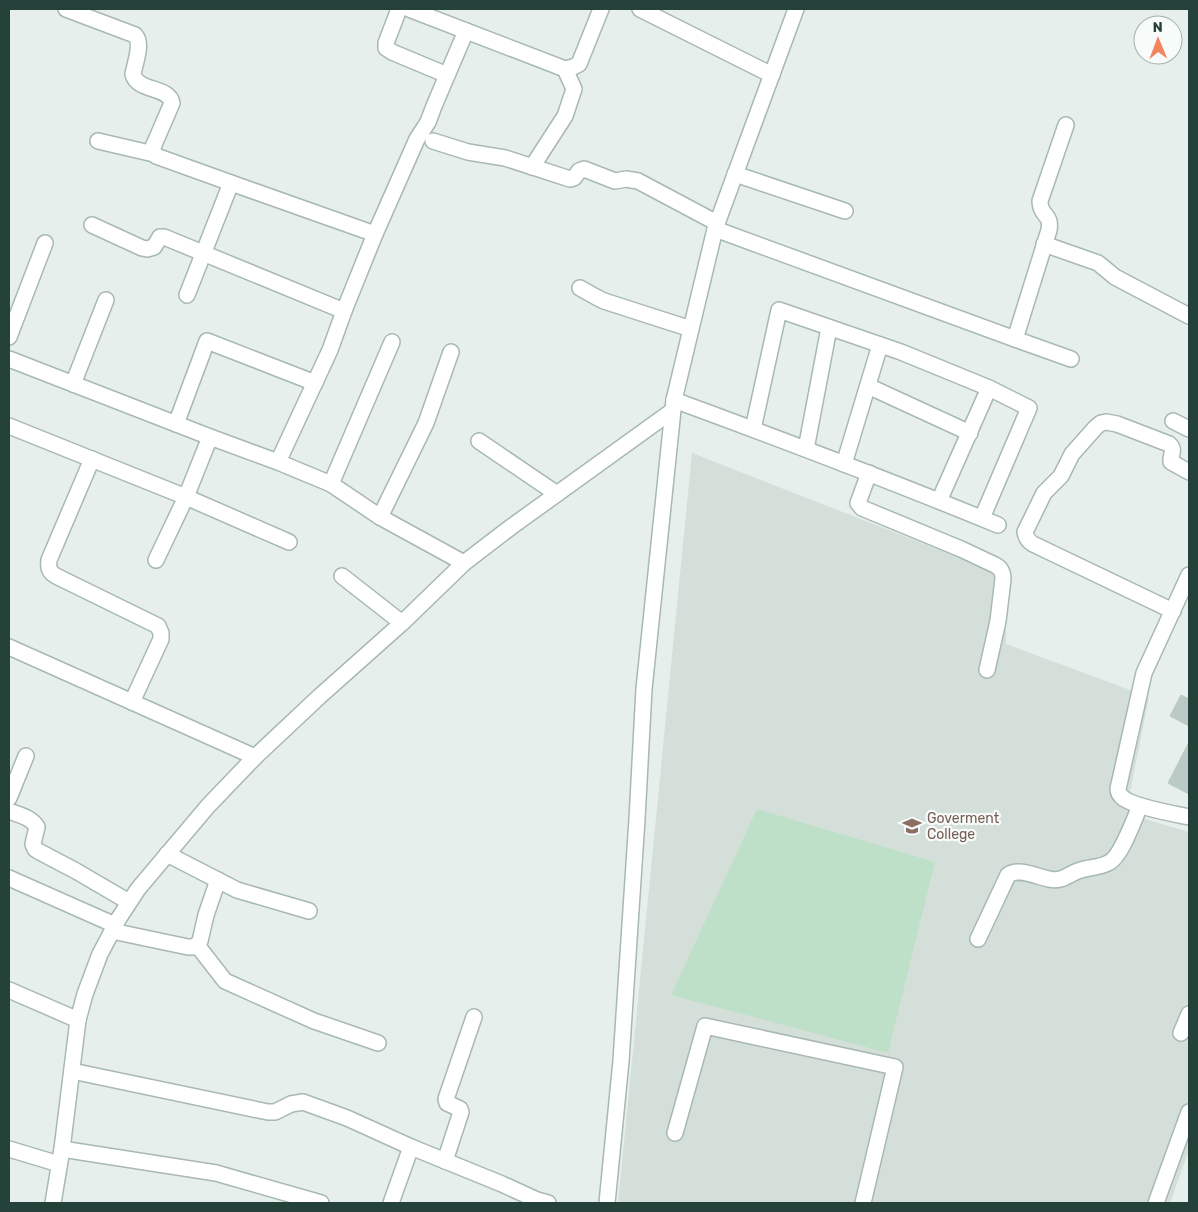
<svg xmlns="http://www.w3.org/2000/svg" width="1198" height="1212" font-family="Rubik,sans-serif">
	<rect width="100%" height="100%" fill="#e6efeb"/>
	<polygon fill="#d4dfda" points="692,453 1006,576 1006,644 1149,697 1127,808 1148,820 1189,832 1189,1150 1170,1203 618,1203"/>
	<polygon fill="#bfe0c8" points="757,809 935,862 888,1053 671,995"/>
	<g fill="#bbcac4" stroke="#b8c9c2">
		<polygon points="1181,695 1189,699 1189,726 1170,716"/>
		<polygon points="1189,742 1189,794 1168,783"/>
	</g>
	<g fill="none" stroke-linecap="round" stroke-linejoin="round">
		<g stroke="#a8b8b2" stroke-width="18">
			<g id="minor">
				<path d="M 66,9 L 135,35 C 143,43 135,63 133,74 C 137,92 169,86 172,103 L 153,147 L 154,154 L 156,156 L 231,183"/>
				<polyline points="399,9 386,43 386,48 392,52 447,75"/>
				<polyline points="409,9 565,69 573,67 579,64 601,9"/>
				<polyline points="640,9 772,75"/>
				<polyline points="98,141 154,154"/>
				<polyline points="433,141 468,152 505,158 570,179 574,178 579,171 584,169 615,181 626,179 638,181 717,223"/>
				<polyline points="532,167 565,116 574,89 565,69"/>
				<polyline points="735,174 845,211"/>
				<polyline points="92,225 142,248 147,249 154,247 160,237 164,237 344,311"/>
				<polyline points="715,229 1015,339 1071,359"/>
				<polyline points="1044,244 1098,263 1115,277 1189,316"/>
				<polyline points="580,288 596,297 604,301 691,329"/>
				<polyline points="187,295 231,183 375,234"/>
				<polyline points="9,337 45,243"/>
				<path d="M 1015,339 L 1049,230 C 1052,213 1040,217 1040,201 L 1066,125"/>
				<polyline points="9,359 210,437 278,462 331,484 380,517 464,563"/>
				<polyline points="73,384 106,300"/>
				<polyline points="868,386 970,433"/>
				<path d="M 674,400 C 783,440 891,481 998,525"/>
				<polyline points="1173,421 1189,429"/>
				<polyline points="176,424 207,341 315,383"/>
				<polyline points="9,426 186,497 289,542"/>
				<polyline points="753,429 779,310 901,352 989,388 939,501"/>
				<polyline points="479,441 557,494"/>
				<polyline points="806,449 829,328"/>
				<path d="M 92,459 L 49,560 C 48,568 49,572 56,576 L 158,626 L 161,633 L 161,639 L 132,702"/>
				<polyline points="278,462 330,350 344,311 375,234 417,139 428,122 434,106 466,31"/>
				<polyline points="844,464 880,345"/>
				<path d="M 869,473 L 858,503 L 862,508 L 961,549 L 995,565 C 1001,568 1003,572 1003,579 L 998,621 L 987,670"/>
				<polyline points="331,484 392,342"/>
				<polyline points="380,517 426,423 451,352"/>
				<polyline points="982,518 1029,408 989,388"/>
				<polyline points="156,560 186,497 210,437"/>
				<path d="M 1189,575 L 1144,673 L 1118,789 C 1119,793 1118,793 1121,796 C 1129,806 1175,814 1189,817"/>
				<polyline points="342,576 402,623"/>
				<path d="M 1173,611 L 1033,544 C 1028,541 1026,538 1025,532 L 1044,493 L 1061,476 L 1072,454 L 1096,427 L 1101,423 L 1106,422 L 1117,424 L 1169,444 C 1176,450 1170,455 1171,462 L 1189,472"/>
				<polyline points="9,647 255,757"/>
				<polyline points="9,798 26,756"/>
				<path d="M 9,811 C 19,815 31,817 37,827 L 33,844 L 35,849 L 38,851 L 76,871 L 129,902"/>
				<polyline points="167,854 237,890 309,911"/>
				<polyline points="9,878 115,925"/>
				<polyline points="112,931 188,947 193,947 197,945 200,941 206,915 218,880"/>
				<path d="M 978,939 L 1008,875 C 1019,867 1037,877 1049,879 C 1062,882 1067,875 1078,871 C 1088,867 1099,868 1108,863 C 1121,858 1134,819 1140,806"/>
				<polyline points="197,945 225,981 314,1021 378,1043"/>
				<polyline points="9,990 78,1020"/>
				<polyline points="1181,1033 1189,1014"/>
				<polyline points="72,1071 268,1112 275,1112 291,1104 303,1102 347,1118 411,1147 502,1184 537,1200 548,1203"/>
				<polyline points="675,1133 705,1026 895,1067 863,1203"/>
				<polyline points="9,1149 59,1164"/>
				<polyline points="62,1149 216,1173 321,1203"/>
				<polyline points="445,1161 461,1112 460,1109 447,1103 446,1099 474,1017"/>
				<polyline points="53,1203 62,1149 78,1020 85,994 100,954 119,918 138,889 208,806 255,757 320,696 402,623 464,563 511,527 672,411"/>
				<polyline points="391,1203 411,1147"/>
				<polyline points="607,1203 621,1061 637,819 644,689 674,400 715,229 796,9"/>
				<polyline points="1156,1203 1189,1112"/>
			</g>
		</g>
		<use href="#minor" stroke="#fff" stroke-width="15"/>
	</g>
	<defs>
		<g id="university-bare" transform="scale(1.5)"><path d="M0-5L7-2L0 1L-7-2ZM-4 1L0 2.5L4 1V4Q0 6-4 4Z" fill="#8d6e63" stroke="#f7fbf9" stroke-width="2.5" paint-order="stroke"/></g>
	</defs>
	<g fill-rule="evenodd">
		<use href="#university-bare" x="912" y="826"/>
	</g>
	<g text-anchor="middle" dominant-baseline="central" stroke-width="4.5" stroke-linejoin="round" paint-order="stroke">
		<g font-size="14" fill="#785e54" stroke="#f7fbf9" text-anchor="start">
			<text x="927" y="818">Goverment<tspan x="927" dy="16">College</tspan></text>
		</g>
	</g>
	<rect width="1198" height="1212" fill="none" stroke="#24423a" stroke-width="20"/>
	<g transform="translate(1158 40) rotate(359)"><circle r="24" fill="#f7fbf9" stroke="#a3b1ad"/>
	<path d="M0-4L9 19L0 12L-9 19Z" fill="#f4845f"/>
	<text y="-8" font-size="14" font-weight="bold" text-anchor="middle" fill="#24423a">N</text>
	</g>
</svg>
